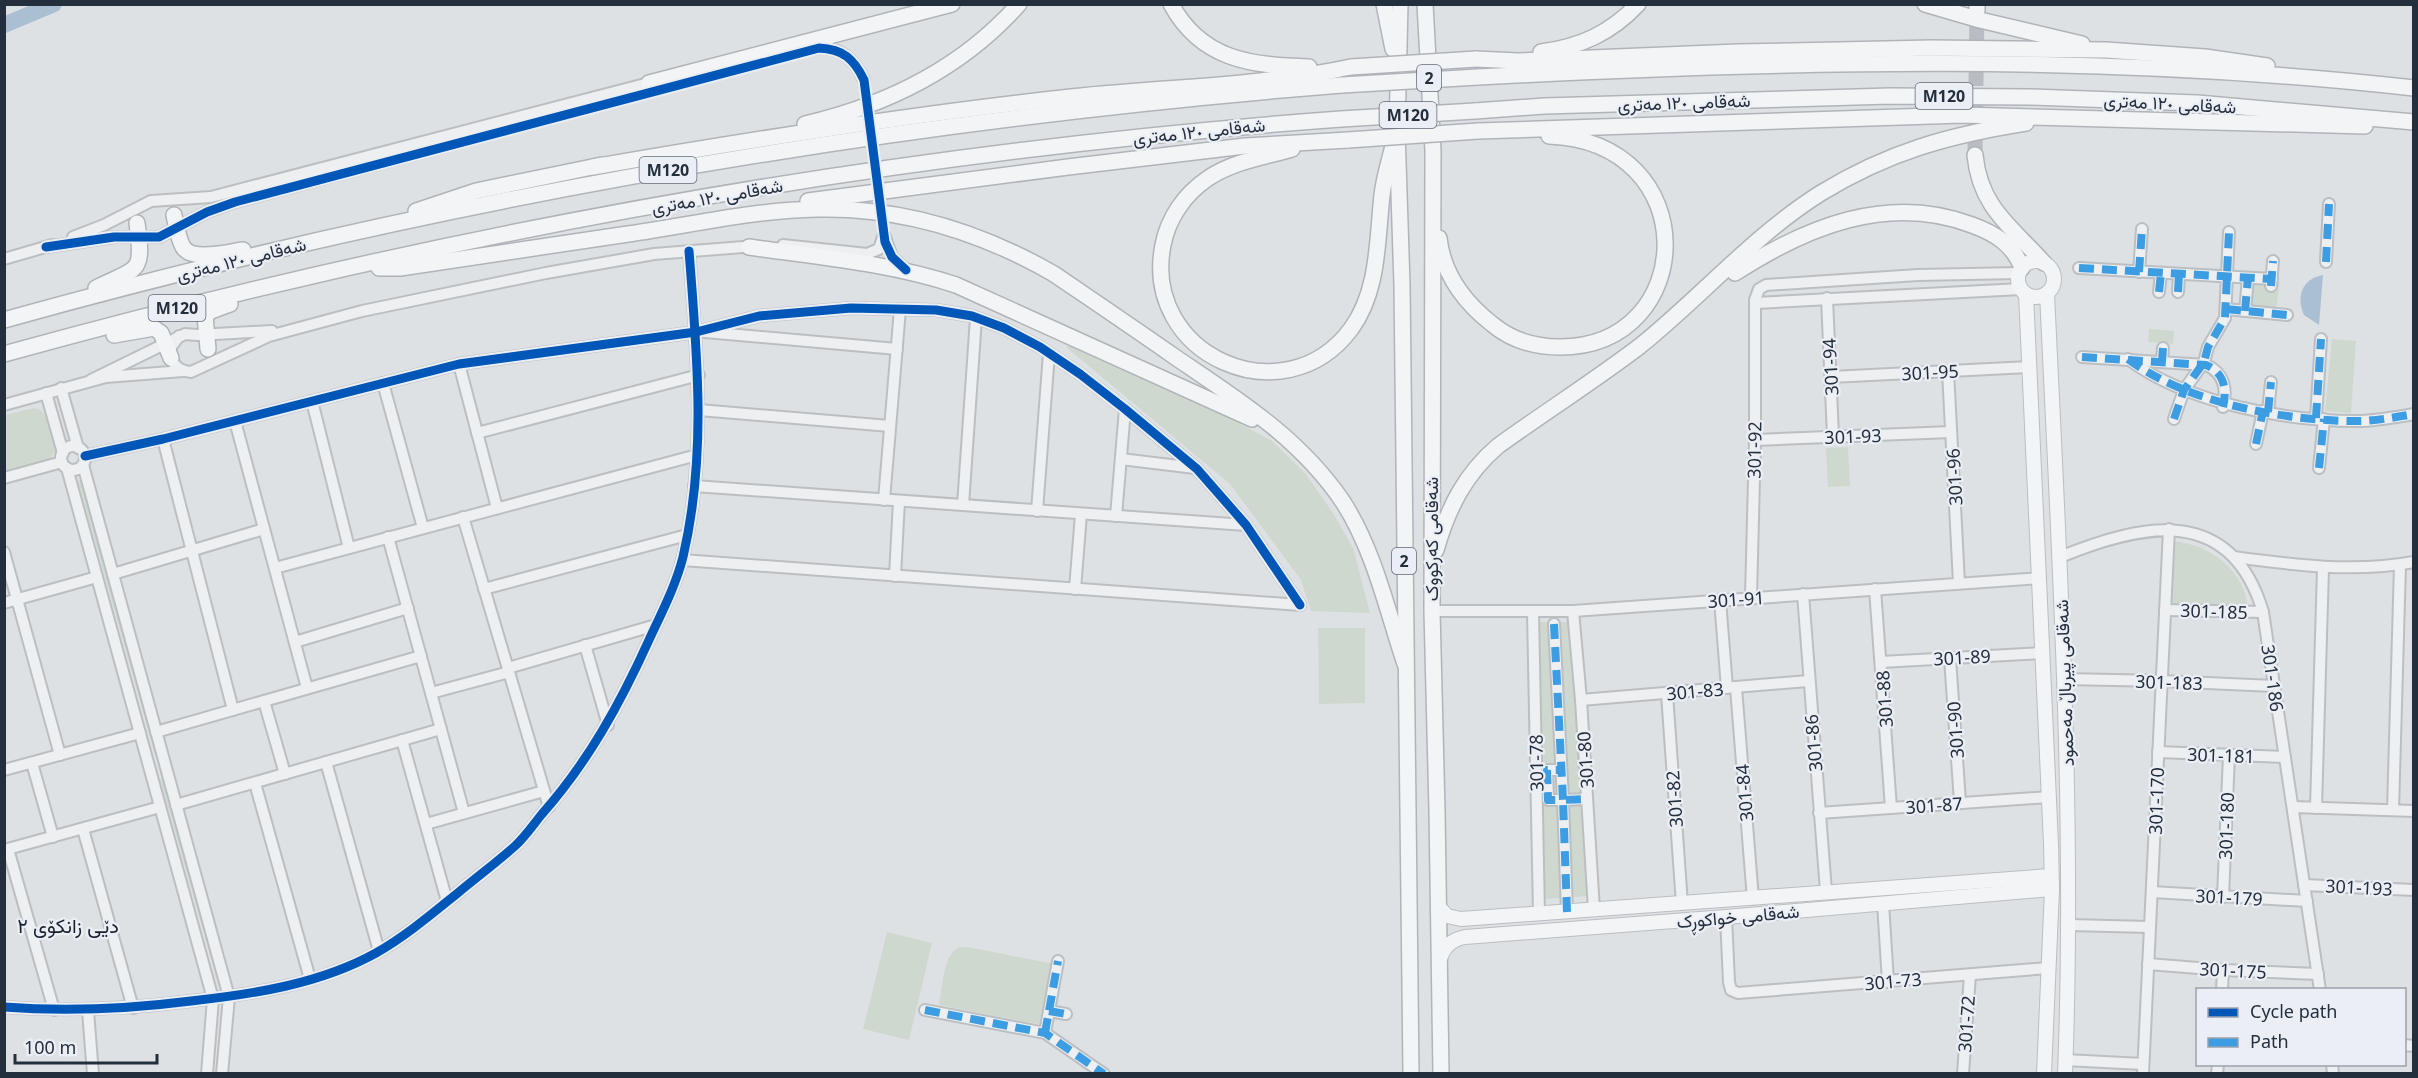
<svg xmlns="http://www.w3.org/2000/svg" width="2418" height="1078" font-family="'Noto Sans',Vazirmatn,sans-serif">
	<rect width="100%" height="100%" fill="#dee1e4"/>
	<g fill="#cfd8ce">
		<polygon points="2249,280 2280,282 2276,309 2247,309"/>
		<polygon points="2149,329 2174,331 2173,344 2148,342"/>
		<polygon points="2332,339 2356,341 2351,413 2325,411"/>
		<polygon points="1073,345 1216,411 1272,441 1305,473 1333,513 1353,548 1370,613 1311,611 1301,580 1230,484 1066,347"/>
		<path d="M 34,408 C 50,410 52,436 56,449 L 50,459 L 5,471 L 5,415 Z"/>
		<polygon points="1848,447 1850,486 1828,487 1826,448"/>
		<polygon points="81,480 156,754 155,755 78,481"/>
		<path d="M 2172,541 C 2209,544 2244,569 2248,608 L 2171,605 Z"/>
		<polygon points="1540,622 1569,622 1588,896 1545,899"/>
		<polygon points="1318,628 1365,628 1365,703 1319,704"/>
		<polygon points="162,778 217,975 216,976 160,779"/>
		<polygon points="887,932 932,943 909,1040 863,1029"/>
		<path d="M 959,947 L 968,947 L 1054,964 L 1042,1025 L 939,1005 C 943,987 942,956 959,947 Z"/>
	</g>
	<path fill="#aabfd2" d="M 2323,275 L 2319,325 L 2304,315 C 2296,298 2301,279 2323,275 Z"/>
	<g fill="none" stroke-linecap="round" stroke-linejoin="round">
		<polyline stroke="#aabfd2" stroke-width="16" points="4,25 54,4"/>
		<polyline stroke="#b9bdc3" stroke-width="10" stroke-dasharray="10 5" stroke-linecap="butt" points="864,80 884,234"/>
		<polyline stroke="#b9bdc3" stroke-width="15" stroke-dasharray="15 8" stroke-linecap="butt" points="1975,155 1977,11"/>
		<g stroke="#bcbfc2" stroke-width="14">
			<g id="minor">
				<polyline points="73,237 104,225 151,201 211,197 649,83"/>
				<polyline points="885,237 892,257 906,270"/>
				<polyline points="783,245 867,254 879,249 884,234"/>
				<path d="M 46,247 L 114,237 L 159,237 L 207,212 L 235,202 L 810,49 C 837,44 853,56 864,80"/>
				<polyline points="4,259 52,245"/>
				<polyline points="2326,262 2329,204"/>
				<polyline points="2079,268 2272,279"/>
				<polyline points="2139,272 2142,229"/>
				<polyline points="2271,286 2273,261"/>
				<polyline points="2159,292 2161,273"/>
				<polyline points="2178,292 2179,274"/>
				<polyline points="1827,298 1833,436"/>
				<polyline points="1756,303 2021,289"/>
				<polyline points="2226,309 2287,315"/>
				<polyline points="2245,311 2248,278"/>
				<polyline points="705,332 897,349"/>
				<path d="M 179,336 L 171,347 C 168,361 177,371 191,372 L 269,336 L 362,311 L 546,273 L 654,254 L 756,246"/>
				<path d="M 2082,357 L 2206,365 C 2225,373 2227,390 2223,407"/>
				<path d="M 2128,359 C 2188,404 2289,422 2363,421 C 2380,420 2397,417 2414,414"/>
				<polyline points="2162,361 2163,348"/>
				<polyline points="459,364 497,508"/>
				<polyline points="1948,371 1959,583"/>
				<polyline points="1831,377 2029,367"/>
				<polyline points="91,380 185,334 197,335 272,331"/>
				<polyline points="383,383 423,528"/>
				<polyline points="61,388 78,448"/>
				<polyline points="46,393 63,453"/>
				<polyline points="312,401 349,548"/>
				<polyline points="4,405 106,377 183,371"/>
				<polyline points="699,410 890,426"/>
				<polyline points="2268,412 2271,382"/>
				<polyline points="2316,418 2321,339"/>
				<polyline points="2174,419 2184,390 2204,362 2208,347 2225,318 2229,232"/>
				<polyline points="235,421 307,688"/>
				<polyline points="477,433 699,375"/>
				<polyline points="163,439 233,710"/>
				<polyline points="1755,440 1951,432"/>
				<polyline points="2256,444 2263,411"/>
				<circle cx="73" cy="458" r="12"/>
				<polyline points="85,456 163,439 459,364 696,332 759,316 851,308 936,310 972,316 1004,328 1040,347 1080,374 1125,409 1197,469 1246,525 1300,605"/>
				<polyline points="1121,459 1195,468"/>
				<polyline points="83,465 229,997 222,1074"/>
				<polyline points="67,468 213,999 207,1074"/>
				<polyline points="2319,468 2324,419"/>
				<polyline points="4,478 62,462"/>
				<polyline points="694,486 1246,525"/>
				<polyline points="884,500 900,309"/>
				<polyline points="963,505 976,318"/>
				<polyline points="1037,511 1049,353"/>
				<polyline points="1116,516 1125,409"/>
				<polyline points="463,517 549,807"/>
				<polyline points="388,537 464,813"/>
				<polyline points="4,552 60,755"/>
				<path d="M 2060,557 C 2143,523 2231,504 2263,612 L 2320,990"/>
				<path d="M 2234,557 C 2294,565 2353,573 2414,562"/>
				<polyline points="682,560 1300,605"/>
				<polyline points="275,568 697,455"/>
				<polyline points="113,574 264,529"/>
				<polyline points="895,576 899,501"/>
				<polyline points="484,589 687,535"/>
				<polyline points="1075,589 1081,514"/>
				<polyline points="1875,589 1891,808"/>
				<polyline points="1803,594 1826,891"/>
				<polyline points="1751,597 1755,440 1755,300 1759,289 1766,285 1918,275 2019,273"/>
				<polyline points="1720,600 1727,688"/>
				<polyline points="4,603 97,577"/>
				<polyline points="2165,610 2263,612"/>
				<polyline points="1432,611 1573,611 2040,578"/>
				<polyline points="1573,611 1581,700 1594,910"/>
				<polyline points="1533,612 1539,914"/>
				<polyline points="1554,624 1563,800 1548,800 1547,770 1561,770"/>
				<polyline points="295,642 408,608"/>
				<polyline points="585,645 608,725"/>
				<polyline points="1950,658 1960,802"/>
				<polyline points="1881,662 2043,653"/>
				<polyline points="508,668 656,625"/>
				<polyline points="2065,679 2162,681 2274,686"/>
				<polyline points="1736,688 1753,899"/>
				<polyline points="431,693 509,672"/>
				<polyline points="1667,694 1682,904"/>
				<polyline points="1581,700 1808,681"/>
				<polyline points="264,701 285,774"/>
				<polyline points="156,732 421,656"/>
				<polyline points="402,740 447,901"/>
				<polyline points="2158,752 2285,757"/>
				<polyline points="326,762 379,951"/>
				<polyline points="32,763 53,837"/>
				<polyline points="4,770 140,733"/>
				<polyline points="255,783 310,979"/>
				<polyline points="176,805 441,729"/>
				<polyline points="2293,807 2414,811"/>
				<polyline points="2316,808 2323,568"/>
				<polyline points="2393,810 2400,565"/>
				<polyline points="1819,813 2049,797"/>
				<polyline points="426,824 544,791"/>
				<polyline points="83,829 133,1008"/>
				<polyline points="8,849 54,1010"/>
				<polyline points="4,850 160,807"/>
				<polyline points="2304,885 2414,890"/>
				<polyline points="2152,892 2307,901"/>
				<polyline points="2223,897 2229,755"/>
				<polyline points="1883,903 1888,982"/>
				<polyline points="1567,912 1563,800 1587,799"/>
				<polyline points="1726,917 1729,982 1731,990 1738,993 2048,968"/>
				<polyline points="2069,925 2150,927"/>
				<polyline points="2148,964 2223,970 2318,974"/>
				<polyline points="2222,990 2223,970"/>
				<path d="M 4,1007 C 68,1012 128,1009 191,1001 C 254,994 320,984 376,953 C 406,936 433,913 459,892 C 477,877 497,862 515,846 C 525,837 533,825 542,814 C 588,762 620,704 649,640 C 661,614 676,585 683,557 C 707,455 697,353 689,251"/>
				<polyline points="925,1010 1045,1033 1104,1074"/>
				<polyline points="88,1011 93,1074"/>
				<polyline points="1049,1011 1066,1014"/>
				<polyline points="1045,1033 1058,961"/>
				<polyline points="2404,1045 2414,1046"/>
				<polyline points="2065,1060 2143,1064"/>
				<polyline points="2332,1064 2333,1074"/>
				<polyline points="1963,1074 1970,975"/>
				<polyline points="2143,1074 2169,529"/>
				<polyline points="2217,1074 2218,1064"/>
			</g>
		</g>
		<g stroke="#babec2" stroke-width="16">
			<g id="major">
				<circle cx="2036" cy="279" r="18"/>
				<path d="M 2047,293 C 2059,553 2075,813 2065,1074"/>
				<polyline points="2026,294 2051,844 2052,889 2044,1074"/>
				<polyline points="1438,906 1447,916 1461,919 2051,876"/>
				<path d="M 1439,963 C 1442,948 1450,940 1465,937 L 1726,917 L 2052,889"/>
			</g>
		</g>
		<g stroke="#b0b4b9" stroke-width="18">
			<g id="highway">
				<path d="M 1171,4 C 1201,60 1252,66 1309,67"/>
				<polyline points="1384,4 1393,49"/>
				<polyline points="1400,4 1397,131 1402,285 1411,1074"/>
				<polyline points="1425,4 1433,151 1432,611 1437,811 1441,1074"/>
				<polyline points="1925,4 1980,20 2082,44"/>
				<polyline points="1977,11 1977,4"/>
				<path d="M 1541,52 C 1580,47 1611,33 1638,4"/>
				<polyline points="1476,59 1518,61 1738,52 1932,48 2106,50 2205,57 2267,66"/>
				<path d="M 1478,77 C 1789,61 2103,53 2414,88"/>
				<polyline points="649,83 952,4"/>
				<polyline points="1475,111 1544,106 1890,96 2030,97 2197,103 2414,122"/>
				<path d="M 805,124 C 887,105 962,68 1019,4"/>
				<polyline points="1478,131 1962,115 2365,126"/>
				<path d="M 1292,149 C 1264,157 1231,162 1207,179 C 1185,194 1168,218 1163,245 C 1141,355 1284,419 1351,329 C 1379,291 1377,240 1382,195 C 1384,178 1389,162 1393,146"/>
				<path d="M 1975,155 C 1980,208 2012,227 2044,263"/>
				<path d="M 593,167 C 749,140 905,115 1062,98 C 1158,87 1257,87 1351,67"/>
				<polyline points="808,201 1068,167 1245,146 1348,140"/>
				<polyline points="416,211 476,191 602,165"/>
				<path d="M 174,215 C 176,225 178,238 183,247 C 192,262 228,252 243,250"/>
				<path d="M 1439,238 C 1443,274 1464,302 1492,324 C 1511,340 1536,347 1560,347 C 1698,347 1706,142 1549,136"/>
				<path d="M 749,247 C 819,257 889,263 956,285 L 1252,419"/>
				<path d="M 379,268 L 400,268 C 476,256 552,246 628,234 C 691,225 754,210 817,209 C 902,207 981,232 1054,274 C 1095,302 1135,329 1175,357 C 1237,399 1300,438 1343,502 C 1374,550 1387,610 1405,664"/>
				<path d="M 1735,273 C 1806,227 1888,193 1972,225 C 1994,233 2013,244 2022,268"/>
				<path d="M 96,288 C 139,267 144,274 137,223"/>
				<path d="M 4,320 C 441,198 890,121 1342,85"/>
				<polyline points="114,335 154,328 161,333 171,358"/>
				<polyline points="208,349 205,316 211,311 230,304"/>
				<path d="M 4,354 C 441,233 890,152 1341,119"/>
				<path d="M 1436,550 C 1448,508 1465,474 1498,446 C 1545,412 1594,381 1640,346 C 1701,297 1754,235 1821,193 C 1888,152 1949,135 2026,123"/>
			</g>
		</g>
		<use href="#minor" stroke="#edeff1" stroke-width="10"/>
		<use href="#major" stroke="#f2f4f5" stroke-width="14"/>
		<use href="#highway" stroke="#f2f4f5" stroke-width="15"/>
		<g stroke="#b0b4b9" stroke-width="18" stroke-linecap="butt">
			<g id="highway-bridge">
				<polyline points="1351,67 1476,59"/>
				<polyline points="1342,85 1478,77"/>
				<polyline points="1341,119 1475,111"/>
				<polyline points="1348,140 1478,131"/>
			</g>
		</g>
		<use href="#highway-bridge" stroke="#f2f4f5" stroke-width="15"/>
		<g stroke="#3c9de3" stroke-width="8" stroke-dasharray="15 8" stroke-linecap="butt">
			<polyline points="2326,262 2329,204"/>
			<polyline points="2079,268 2272,279"/>
			<polyline points="2139,272 2142,229"/>
			<polyline points="2271,286 2273,261"/>
			<polyline points="2159,292 2161,273"/>
			<polyline points="2178,292 2179,274"/>
			<polyline points="2226,309 2287,315"/>
			<polyline points="2245,311 2248,278"/>
			<path d="M 2082,357 L 2206,365 C 2225,373 2227,390 2223,407"/>
			<path d="M 2128,359 C 2188,404 2289,422 2363,421 C 2380,420 2397,417 2414,414"/>
			<polyline points="2162,361 2163,348"/>
			<polyline points="2268,412 2271,382"/>
			<polyline points="2316,418 2321,339"/>
			<polyline points="2174,419 2184,390 2204,362 2208,347 2225,318 2229,232"/>
			<polyline points="2256,444 2263,411"/>
			<polyline points="2319,468 2324,419"/>
			<polyline points="1554,624 1563,800 1548,800 1547,770 1561,770"/>
			<polyline points="1567,912 1563,800 1587,799"/>
			<polyline points="925,1010 1045,1033 1104,1074"/>
			<polyline points="1049,1011 1066,1014"/>
			<polyline points="1045,1033 1058,961"/>
		</g>
		<g stroke="#ebeff5" stroke-width="13">
			<g id="cycleway">
				<path d="M 46,247 L 114,237 L 159,237 L 207,212 L 235,202 L 819,48 C 843,49 854,59 864,80 L 885,242 L 892,257 L 906,270"/>
				<polyline points="85,456 163,439 459,364 696,332 759,316 851,308 936,310 972,316 1004,328 1040,347 1080,374 1125,409 1197,469 1246,525 1300,605"/>
				<path d="M 4,1007 C 68,1012 128,1009 191,1001 C 254,994 320,984 376,953 C 406,936 433,913 459,892 C 477,877 497,862 515,846 C 525,837 533,825 542,814 C 588,762 620,704 649,640 C 661,614 676,585 683,557 C 707,455 697,353 689,251"/>
			</g>
		</g>
		<use href="#cycleway" stroke="#0057b8" stroke-width="9"/>
	</g>
	<g text-anchor="middle" dominant-baseline="central" stroke-width="4.5" stroke-linejoin="round" paint-order="stroke">
		<g fill="#ebeff5" stroke="#606975" stroke-width="1.5">
			<rect x="1417" y="65" width="24" height="26" rx="4.5"/>
			<rect x="1915.5" y="83" width="57" height="26" rx="4.5"/>
			<rect x="1379.5" y="102" width="57" height="26" rx="4.5"/>
			<rect x="639.5" y="157" width="57" height="26" rx="4.5"/>
			<rect x="148.5" y="295" width="57" height="26" rx="4.5"/>
			<rect x="1392" y="548" width="24" height="26" rx="4.5"/>
		</g>
		<g font-size="16" font-weight="bold" fill="#242f3e">
			<text x="1429" y="78">2</text>
			<text x="1944" y="96">M120</text>
			<text x="1408" y="115">M120</text>
			<text x="668" y="170">M120</text>
			<text x="177" y="308">M120</text>
			<text x="1404" y="561">2</text>
		</g>
		<g font-size="18" fill="#242f3e" stroke="#ebeff5">
			<text transform="translate(1684 102) rotate(-2)">شەقامی ١٢٠ مەتری</text>
			<text transform="translate(2170 103) rotate(3)">شەقامی ١٢٠ مەتری</text>
			<text transform="translate(1199 131) rotate(-6)">شەقامی ١٢٠ مەتری</text>
			<text transform="translate(717 196) rotate(-10)">شەقامی ١٢٠ مەتری</text>
			<text transform="translate(241 259) rotate(-14)">شەقامی ١٢٠ مەتری</text>
			<text transform="translate(1830 367) rotate(-93)">301-94</text>
			<text transform="translate(1930 372) rotate(-3)">301-95</text>
			<text transform="translate(1853 436) rotate(-2)">301-93</text>
			<text transform="translate(1754 450) rotate(-89)">301-92</text>
			<text transform="translate(1954 477) rotate(-93)">301-96</text>
			<text transform="translate(1431 539) rotate(-90)">شەقامی کەرکووک</text>
			<text transform="translate(1736 599) rotate(-4)">301-91</text>
			<text transform="translate(2214 611) rotate(2)">301-185</text>
			<text transform="translate(1962 657) rotate(-3)">301-89</text>
			<text transform="translate(2273 678) rotate(82)">301-186</text>
			<text transform="translate(2169 682) rotate(2)">301-183</text>
			<text transform="translate(2064 683) rotate(-92)">شەقامی پیرباڵ مەحمود</text>
			<text transform="translate(1695 691) rotate(-5)">301-83</text>
			<text transform="translate(1884 699) rotate(-94)">301-88</text>
			<text transform="translate(1955 730) rotate(-94)">301-90</text>
			<text transform="translate(1813 743) rotate(-95)">301-86</text>
			<text transform="translate(2221 755) rotate(2)">301-181</text>
			<text transform="translate(1585 760) rotate(-94)">301-80</text>
			<text transform="translate(1536 763) rotate(-91)">301-78</text>
			<text transform="translate(1744 793) rotate(-95)">301-84</text>
			<text transform="translate(1674 799) rotate(-94)">301-82</text>
			<text transform="translate(2156 801) rotate(-88)">301-170</text>
			<text transform="translate(1934 805) rotate(-4)">301-87</text>
			<text transform="translate(2226 826) rotate(-88)">301-180</text>
			<text transform="translate(2359 887) rotate(3)">301-193</text>
			<text transform="translate(2229 897) rotate(3)">301-179</text>
			<text transform="translate(1738 916) rotate(-5)">شەقامی خواکوڕک</text>
			<text transform="translate(2233 970) rotate(3)">301-175</text>
			<text transform="translate(1893 981) rotate(-5)">301-73</text>
			<text transform="translate(1966 1024) rotate(-86)">301-72</text>
		</g>
		<g font-size="20" fill="#17202e" stroke="#ebeff5">
			<text x="68" y="925">دێی زانکۆی ٢</text>
		</g>
	</g>
	<rect width="2418" height="1078" fill="none" stroke="#242f3e" stroke-width="12"/>
	<rect x="2196" y="988" width="210" height="78" fill="#ebeff5" stroke="#9ba2ac" stroke-width="1.5"/>
	<rect x="2208" y="1008" width="30" height="9" fill="#0057b8" stroke="#9ba2ac" stroke-width="1.5"/>
	<text x="2250" y="1018" font-size="18" fill="#242f3e">Cycle path</text>
	<rect x="2208" y="1038" width="30" height="9" fill="#3c9de3" stroke="#9ba2ac" stroke-width="1.5"/>
	<text x="2250" y="1048" font-size="18" fill="#242f3e">Path</text>
	<path d="M15 1054v9h142v-9" fill="none" stroke="#242f3e" stroke-width="3"/>
	<text x="24" y="1054" font-size="18" fill="#242f3e" stroke="#ebeff5" stroke-width="4.5" paint-order="stroke">100 m</text>
</svg>
